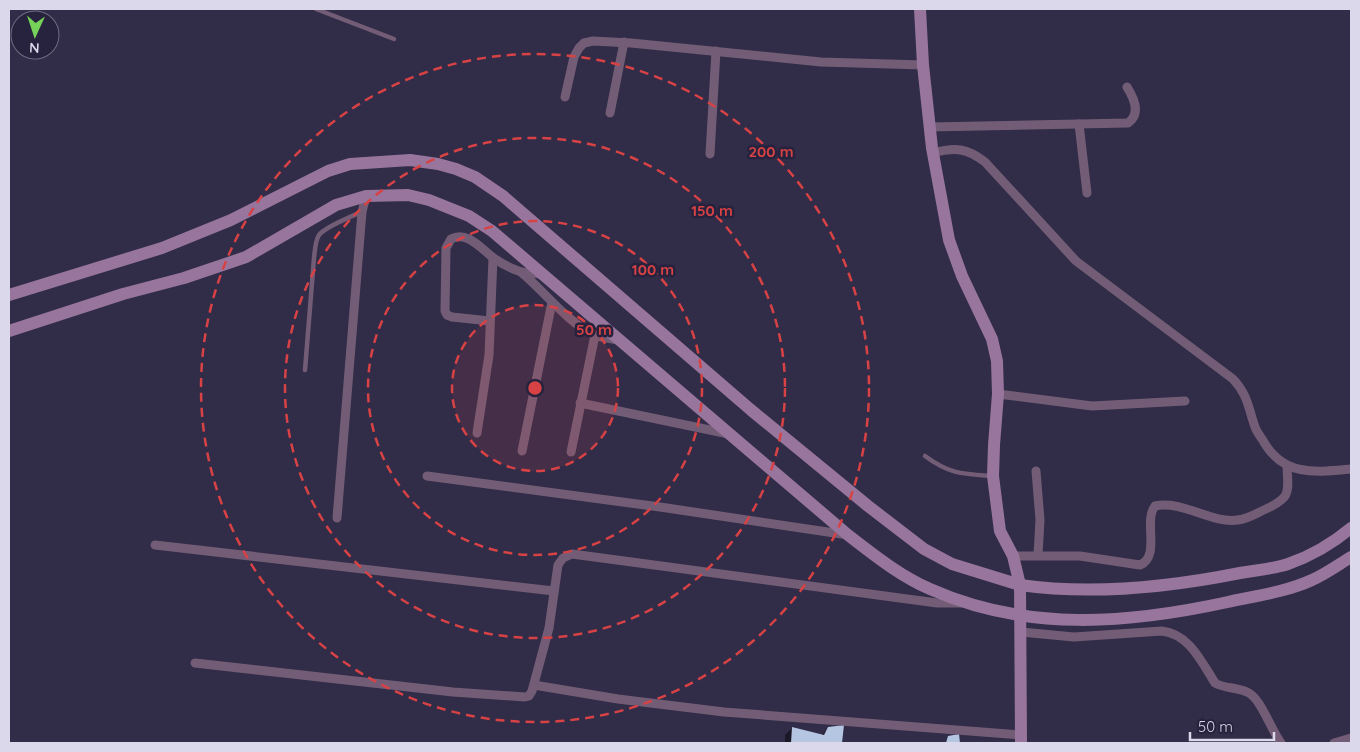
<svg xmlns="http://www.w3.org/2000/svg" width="1360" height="752" font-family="Quicksand,sans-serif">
	<rect width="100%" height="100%" fill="#312c48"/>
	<polygon fill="#0007" points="843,726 841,743 785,743 785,735 792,728 821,736 828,728"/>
	<g fill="#b5c6e2">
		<polygon points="844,725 842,743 791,743 792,727 824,735 828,727"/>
		<polygon points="959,734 960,743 946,743 948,736"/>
	</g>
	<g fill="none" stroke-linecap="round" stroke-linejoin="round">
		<g stroke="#735d76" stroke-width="4.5">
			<polyline points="316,9 394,39"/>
			<path d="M 305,370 L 314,258 C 315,251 315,241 319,235 C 326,226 351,217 361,212"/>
			<path d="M 925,456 C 949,474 963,474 992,476"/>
		</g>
		<g stroke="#735d76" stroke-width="9">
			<polyline points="565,97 574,57 579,48 584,43 593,41 631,43 821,62 923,65"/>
			<polyline points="610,113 624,42"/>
			<polyline points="1079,124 1087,193"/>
			<path d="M 930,127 L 1128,123 C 1141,114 1134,98 1127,87"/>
			<path d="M 933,153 C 955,147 967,148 985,162 L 1076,261 L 1233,379 C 1248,395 1248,407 1255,427 C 1257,433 1262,438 1265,444 C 1286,477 1317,472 1351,469"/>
			<polyline points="710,154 716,51"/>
			<path d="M 522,273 C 543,290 571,326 595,335 C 602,338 611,338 618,340"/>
			<path d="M 490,321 L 452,317 L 447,315 L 445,311 L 446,248 L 451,239 C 468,230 482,250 495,259 C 501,263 508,267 516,270 C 524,274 534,273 543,274"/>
			<polyline points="998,394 1092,406 1185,401"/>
			<polyline points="580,403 729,434"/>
			<polyline points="477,433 489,355 493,258"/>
			<polyline points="522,451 552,302"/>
			<polyline points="571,452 595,335"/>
			<polyline points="1036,471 1040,520 1038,555"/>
			<polyline points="427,476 660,507 848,535"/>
			<polyline points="337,518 362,212 366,196"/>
			<polyline points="155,545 554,591"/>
			<path d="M 1013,556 L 1080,556 L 1140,565 C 1161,556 1143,521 1155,506 C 1183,500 1211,524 1238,520 C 1248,519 1257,513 1266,509 C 1292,497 1288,492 1287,466"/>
			<path d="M 1021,632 L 1074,637 L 1162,631 C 1189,634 1201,661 1215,683 C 1225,689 1239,687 1249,693 C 1262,701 1271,730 1281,743"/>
			<polyline points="195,663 453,692 525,697 529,696 532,691 549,628 558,565 563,558 572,554 937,603 961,603"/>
			<polyline points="534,685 618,699 724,712 1020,735"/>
			<polyline points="1334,743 1351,738"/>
		</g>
		<g stroke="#98759c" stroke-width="12">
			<polyline points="920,9 923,65 932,148 949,240 962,276 992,339 997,361 998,394 994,445 993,476 1000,531 1013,556 1020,585 1021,743"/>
			<path d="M 9,295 L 162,248 L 231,220 L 328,171 L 350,164 L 410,160 L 438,164 L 456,169 L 475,177 L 503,196 L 751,410 L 868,506 L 924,549 L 952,564 L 1020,585 C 1090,595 1170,587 1240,573 C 1256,570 1273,569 1288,564 C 1311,556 1333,543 1351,528"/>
			<path d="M 9,331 L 123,294 L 184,278 L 246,257 L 336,205 L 366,196 L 408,195 L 429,200 L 469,216 L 492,231 L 848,535 C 874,555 900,576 930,589 C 1027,632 1127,624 1228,602 C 1255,596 1286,592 1312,580 C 1326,574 1338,565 1351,557"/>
		</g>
	</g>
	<circle cx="535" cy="388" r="83" fill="#d74245" fill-opacity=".12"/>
	<g fill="none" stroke="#d74245" stroke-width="2.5" stroke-dasharray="9 6">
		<circle cx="535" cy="388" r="83"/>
		<circle cx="535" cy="388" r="167"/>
		<circle cx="535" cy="388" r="250"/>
		<circle cx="535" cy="388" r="334"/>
	</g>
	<circle cx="535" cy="388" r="8" fill="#d74245" stroke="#27223d" stroke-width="2.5"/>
	<g font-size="15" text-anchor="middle" font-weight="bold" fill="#d74245" stroke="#27223d" stroke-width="5" stroke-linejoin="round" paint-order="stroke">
		<text x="771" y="157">200 m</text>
		<text x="712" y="216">150 m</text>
		<text x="653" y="275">100 m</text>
		<text x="594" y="335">50 m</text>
	</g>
	<rect width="1360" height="752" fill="none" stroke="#dad8ea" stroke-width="20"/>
	<g transform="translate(35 35) rotate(183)"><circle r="24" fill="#27223d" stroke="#6f6b82"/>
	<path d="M0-4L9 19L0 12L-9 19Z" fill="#77d259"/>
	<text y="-8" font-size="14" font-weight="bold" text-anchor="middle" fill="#dad8ea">N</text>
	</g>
	<path d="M1190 732v8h84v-8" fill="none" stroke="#dad8ea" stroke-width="2.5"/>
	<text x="1198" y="732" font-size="15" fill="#dad8ea" stroke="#27223d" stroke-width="4" paint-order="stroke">50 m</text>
</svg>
